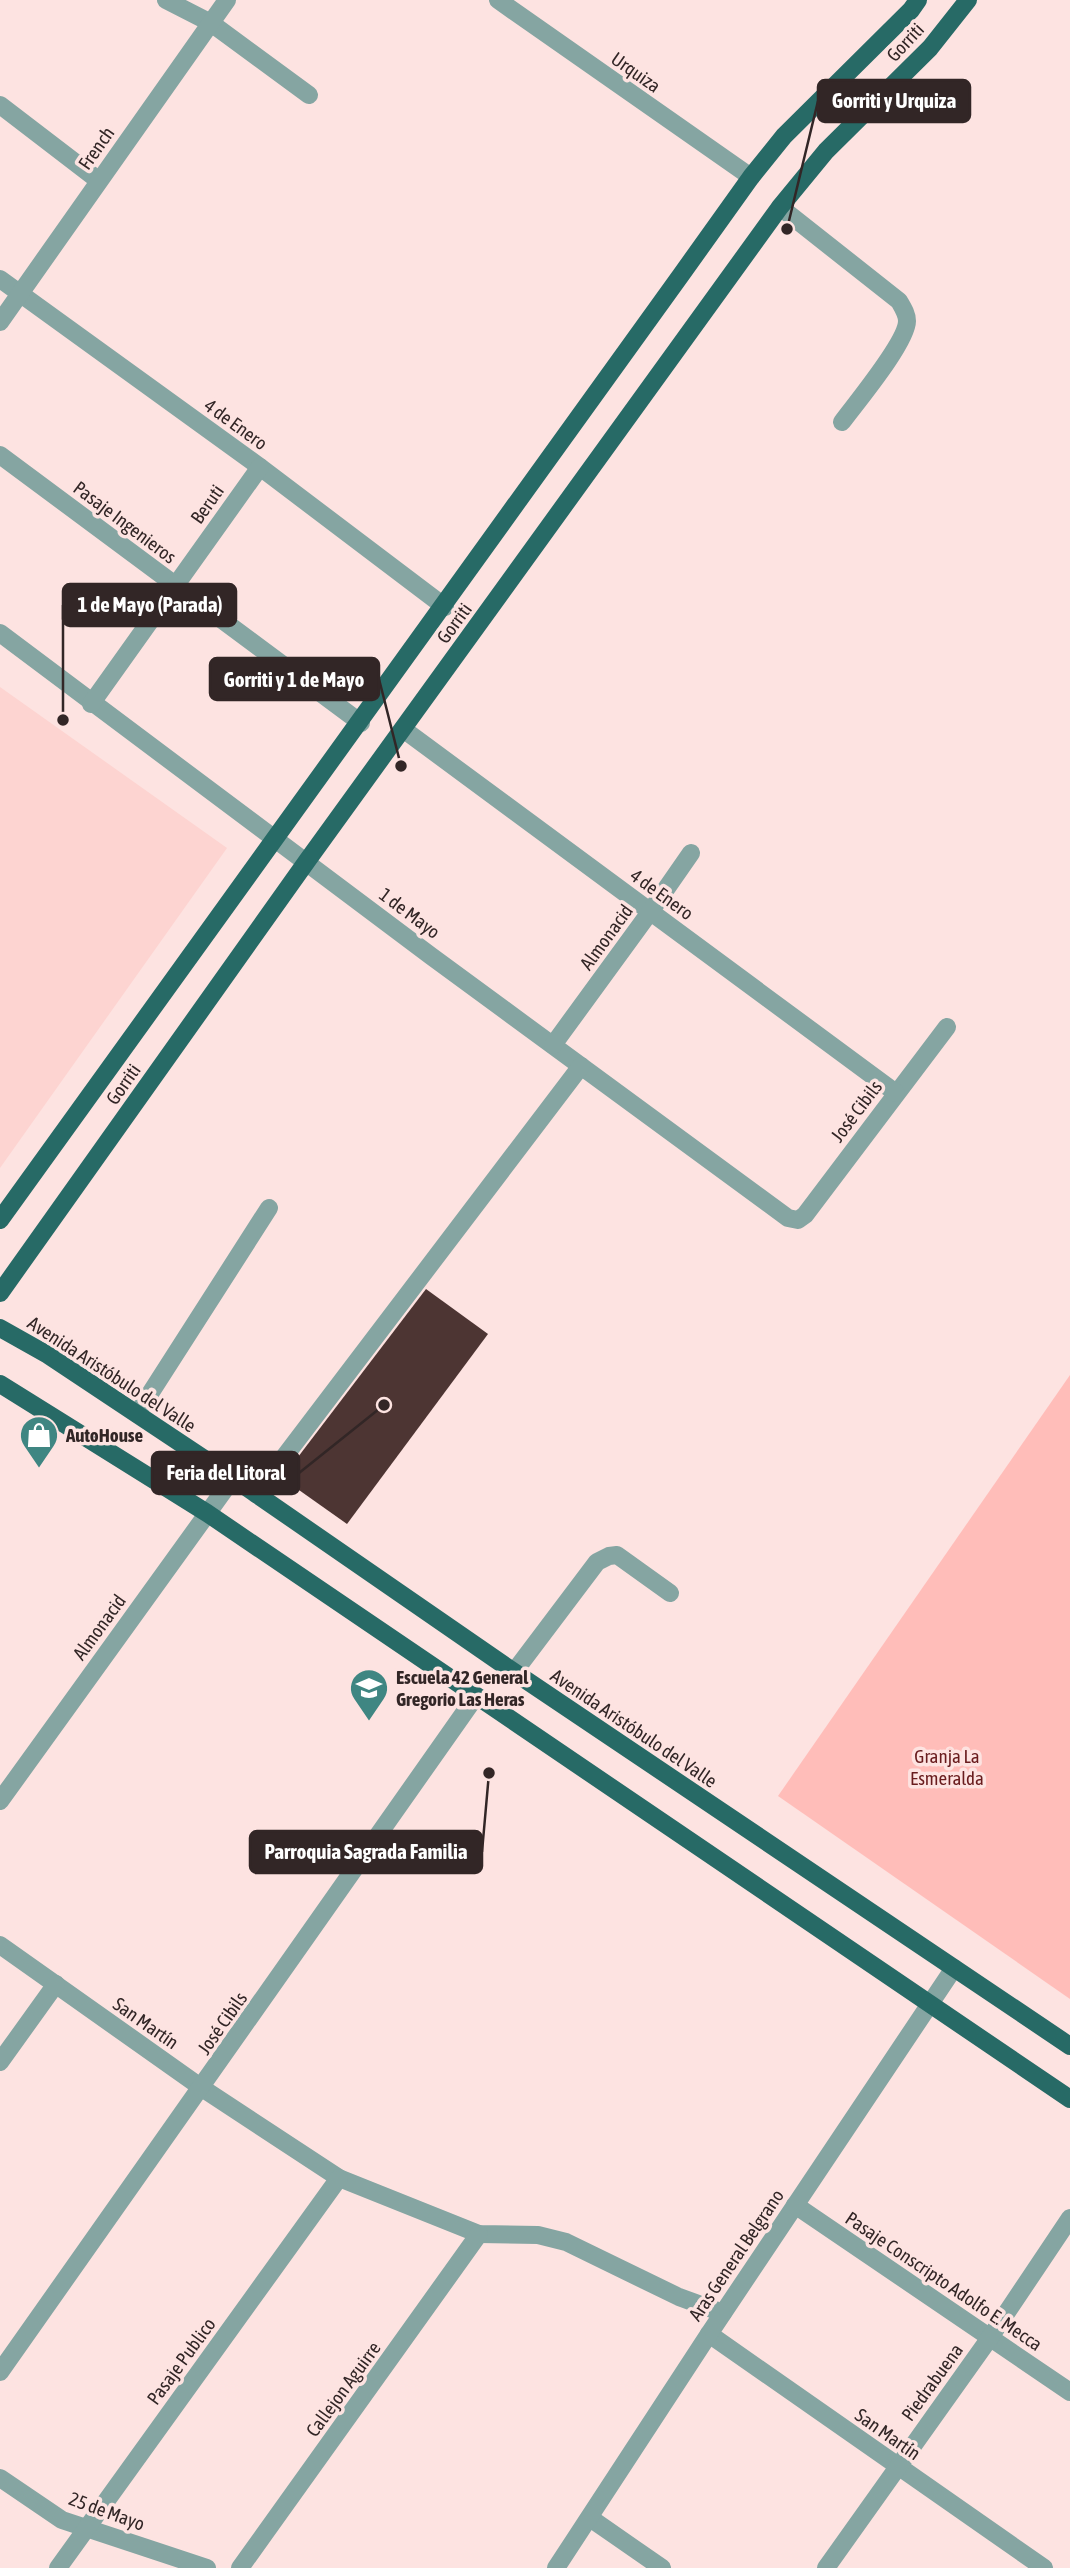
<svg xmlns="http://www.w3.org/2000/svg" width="1070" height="2568" font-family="'Asap Condensed',sans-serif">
	<rect width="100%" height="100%" fill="#fde3e1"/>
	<polygon fill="#fdd4d1" points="0,687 227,848 0,1168"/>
	<polygon fill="#ffbdb9" points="1070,1375 1070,1999 778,1796"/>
	<polygon fill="#4d3533" points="426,1289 488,1334 347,1524 282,1478"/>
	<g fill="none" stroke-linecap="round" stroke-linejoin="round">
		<g stroke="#85a5a2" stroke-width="18">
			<polyline points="166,0 211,23 309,95"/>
			<polyline points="498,0 751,177"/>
			<polyline points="0,105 98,180"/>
			<path d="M 780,207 L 899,301 C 903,308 907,314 907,321 C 907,342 856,403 842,422"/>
			<polyline points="0,279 260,467 445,607"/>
			<polyline points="0,322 227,0"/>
			<polyline points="0,455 361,723"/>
			<polyline points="0,633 431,956 788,1218 798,1220 805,1215 947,1027"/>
			<polyline points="91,704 260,467"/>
			<polyline points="403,729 896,1093"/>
			<polyline points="553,1045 650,912 691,853"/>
			<polyline points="137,1414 269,1208"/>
			<polyline points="256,1494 581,1066"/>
			<polyline points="514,1672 597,1562 609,1556 617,1555 670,1593"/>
			<polyline points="0,1801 233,1478"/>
			<polyline points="0,1945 202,2088 339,2178 479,2234 538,2235 566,2242 679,2297 723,2313"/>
			<polyline points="0,2062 56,1984"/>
			<polyline points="795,2205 1070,2392"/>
			<polyline points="709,2334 1044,2568"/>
			<polyline points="0,2372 476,1696"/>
			<polyline points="0,2478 62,2520 207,2568"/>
			<polyline points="590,2518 662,2568"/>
			<polyline points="58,2568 339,2178"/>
			<polyline points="240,2568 479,2234"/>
			<polyline points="556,2568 709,2334 954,1968"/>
			<polyline points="826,2568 989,2339 1070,2218"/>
		</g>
		<g stroke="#276a66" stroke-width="18">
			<path d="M 0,1220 C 250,873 502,526 751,177 L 784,136 L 911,10 L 918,0"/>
			<polyline points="0,1293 307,861 780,207 826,151 930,48 968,0"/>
			<polyline points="0,1328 48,1355 233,1478 514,1672 1070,2046"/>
			<polyline points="0,1384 207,1513 1070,2099"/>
		</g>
	</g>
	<defs>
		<g id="shop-pin" transform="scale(2.0125)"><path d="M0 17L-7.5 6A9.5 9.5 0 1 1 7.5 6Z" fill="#3f8682" stroke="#fde3e1"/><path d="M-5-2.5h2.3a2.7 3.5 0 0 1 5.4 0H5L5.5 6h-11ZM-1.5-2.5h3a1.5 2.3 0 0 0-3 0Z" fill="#fff"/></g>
		<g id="school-pin" transform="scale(2.0125)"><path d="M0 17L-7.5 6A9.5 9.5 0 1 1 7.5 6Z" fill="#3f8682" stroke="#fde3e1"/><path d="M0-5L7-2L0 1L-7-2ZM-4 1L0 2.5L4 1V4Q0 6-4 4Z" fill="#fff"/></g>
	</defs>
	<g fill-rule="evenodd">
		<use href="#shop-pin" x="39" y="1435"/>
		<use href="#school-pin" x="369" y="1688"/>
	</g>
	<g text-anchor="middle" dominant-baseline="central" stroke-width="7" stroke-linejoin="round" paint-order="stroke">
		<g font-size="19" fill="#322626" stroke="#fde3e1">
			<text transform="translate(905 42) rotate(-47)">Gorriti</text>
			<text transform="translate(636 72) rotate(35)">Urquiza</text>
			<text transform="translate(96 148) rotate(-55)">French</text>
			<text transform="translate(236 424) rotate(36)">4 de Enero</text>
			<text transform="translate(207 504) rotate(-55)">Beruti</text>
			<text transform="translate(125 522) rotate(37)">Pasaje Ingenieros</text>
			<text transform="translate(454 623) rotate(-54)">Gorriti</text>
			<text transform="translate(662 894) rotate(36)">4 de Enero</text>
			<text transform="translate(410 913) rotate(37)">1 de Mayo</text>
			<text transform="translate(606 937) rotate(-54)">Almonacid</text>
			<text transform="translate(123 1084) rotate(-55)">Gorriti</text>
			<text transform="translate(856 1111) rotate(-53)">José Cibils</text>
			<text transform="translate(112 1374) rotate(33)">Avenida Aristóbulo del Valle</text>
			<text transform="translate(99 1627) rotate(-54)">Almonacid</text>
			<text transform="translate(634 1728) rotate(34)">Avenida Aristóbulo del Valle</text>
			<text transform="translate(146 2023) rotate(35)">San Martín</text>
			<text transform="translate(222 2023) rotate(-55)">José Cibils</text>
			<text transform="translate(736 2255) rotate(-56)">Aras General Belgrano</text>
			<text transform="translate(944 2281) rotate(34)">Pasaje Conscripto Adolfo E. Mecca</text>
			<text transform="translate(181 2361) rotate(-54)">Pasaje Publico</text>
			<text transform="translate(932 2382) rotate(-54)">Piedrabuena</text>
			<text transform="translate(343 2389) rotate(-54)">Callejon Aguirre</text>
			<text transform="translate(888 2434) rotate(35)">San Martín</text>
			<text transform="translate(107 2511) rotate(20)">25 de Mayo</text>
		</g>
		<g font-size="19" font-weight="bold" fill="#322626" stroke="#fde3e1" text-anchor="start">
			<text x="66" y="1435">AutoHouse</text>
			<text x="396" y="1677">Escuela 42 General<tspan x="396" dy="22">Gregorio Las Heras</tspan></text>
		</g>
		<g font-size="19" fill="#691c1e" stroke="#fde3e1">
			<text x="947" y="1756">Granja La<tspan x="947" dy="22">Esmeralda</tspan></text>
		</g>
	</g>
	<path fill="none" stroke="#322626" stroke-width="2.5" d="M787 229L818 101M63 720L63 605M401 766L379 679M384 1405L299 1473M489 1773L482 1852"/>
	<g fill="#322626" stroke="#fde3e1" stroke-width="2.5">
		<circle cx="787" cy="229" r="7"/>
		<circle cx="63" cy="720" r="7"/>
		<circle cx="401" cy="766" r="7"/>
		<circle cx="384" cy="1405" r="7"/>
		<circle cx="489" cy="1773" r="7"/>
	</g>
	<g fill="#322626" stroke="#322626" stroke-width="2.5">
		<rect x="818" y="80" width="152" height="42" rx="7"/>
		<rect x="63" y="584" width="173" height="42" rx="7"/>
		<rect x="210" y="658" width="169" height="42" rx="7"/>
		<rect x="152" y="1452" width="147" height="42" rx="7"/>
		<rect x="250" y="1831" width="232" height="42" rx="7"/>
	</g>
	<g font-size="21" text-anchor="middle" font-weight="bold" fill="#fff">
		<text x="894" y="108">Gorriti y Urquiza</text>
		<text x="150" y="612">1 de Mayo (Parada)</text>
		<text x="294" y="687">Gorriti y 1 de Mayo</text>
		<text x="226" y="1480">Feria del Litoral</text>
		<text x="366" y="1859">Parroquia Sagrada Familia</text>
	</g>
</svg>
